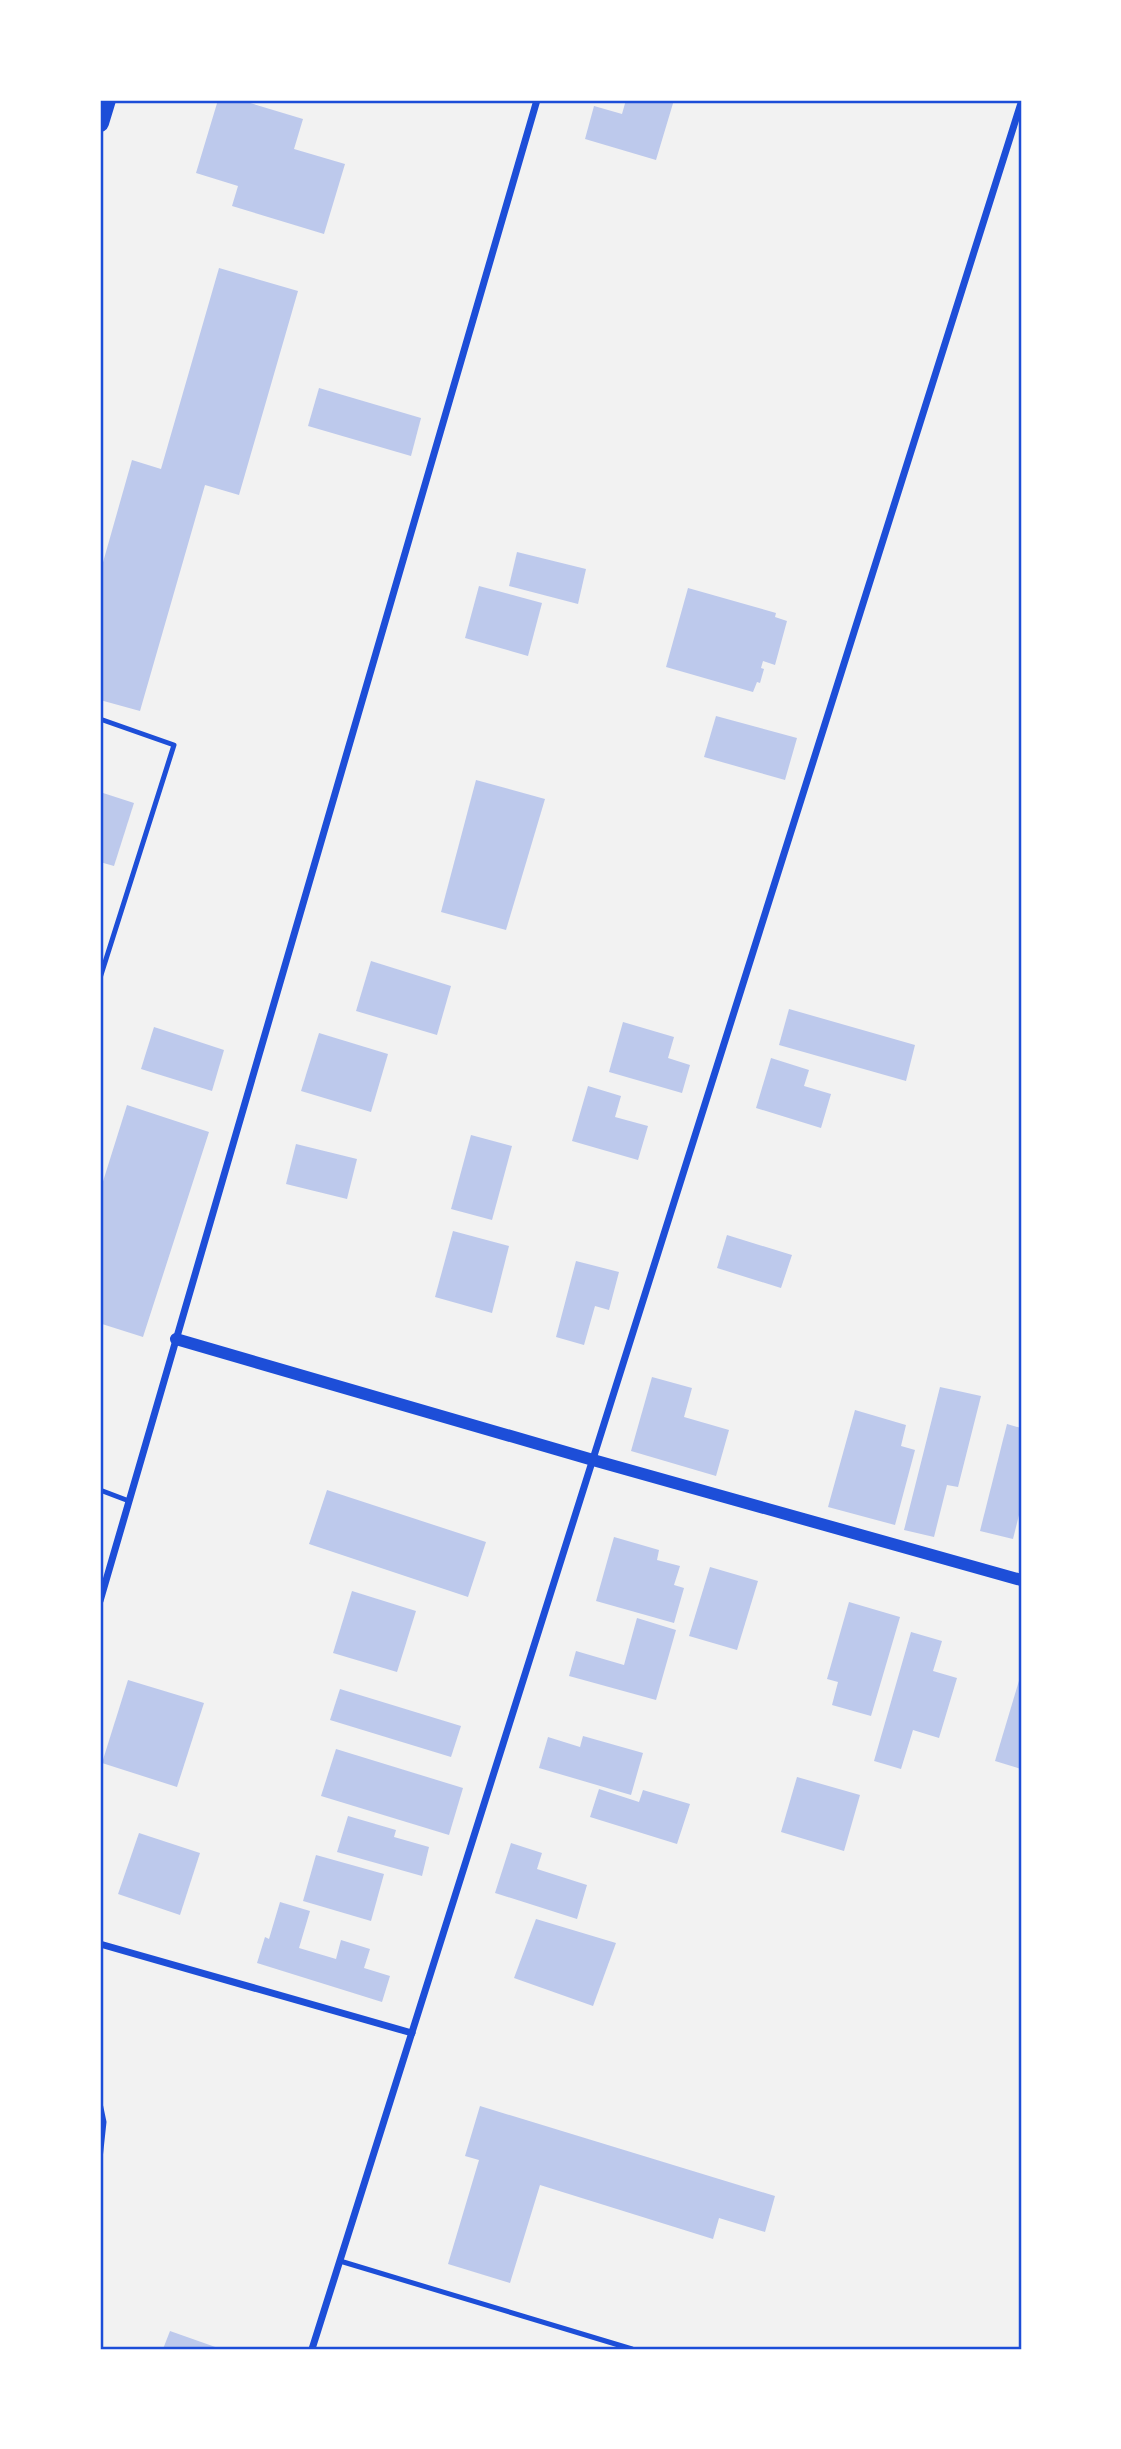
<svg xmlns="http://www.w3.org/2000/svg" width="1121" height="2449" font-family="'Alegreya Sans',sans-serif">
	<rect width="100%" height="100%" fill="#f2f2f2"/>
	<g fill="#bdc9ec">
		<polygon points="218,100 240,100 303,119 294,149 345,164 324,234 232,206 238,186 196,173"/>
		<polygon points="626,100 674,100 656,160 585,139 594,106 622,114"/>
		<polygon points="219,268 298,291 239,495 205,485 140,711 100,700 100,573 132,460 161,469"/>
		<polygon points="319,388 421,418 411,456 308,426"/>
		<polygon points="517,552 586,569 578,604 509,586"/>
		<polygon points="479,586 542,603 528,656 465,638"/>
		<polygon points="688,588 776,613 775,617 787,621 775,665 763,661 761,668 764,669 760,683 757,682 753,692 666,667"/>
		<polygon points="716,716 797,738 785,780 704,757"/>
		<polygon points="476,780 545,799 506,930 441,912"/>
		<polygon points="100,792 134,803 114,866 100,862"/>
		<polygon points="371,961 451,986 437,1035 356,1011"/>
		<polygon points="789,1009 915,1045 906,1081 779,1045"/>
		<polygon points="623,1022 674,1037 668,1058 690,1065 682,1093 609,1072"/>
		<polygon points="154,1027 224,1050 212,1091 141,1069"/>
		<polygon points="319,1033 388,1054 371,1112 301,1091"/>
		<polygon points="771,1058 809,1070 804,1086 831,1094 821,1128 756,1108"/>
		<polygon points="588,1086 621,1096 615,1117 648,1126 638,1160 572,1141"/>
		<polygon points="127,1105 209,1132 143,1337 102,1324 100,1330 100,1191"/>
		<polygon points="471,1135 512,1146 492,1220 451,1209"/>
		<polygon points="296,1144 357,1159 347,1199 286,1184"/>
		<polygon points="453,1231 509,1246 492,1313 435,1297"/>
		<polygon points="727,1235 792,1255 781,1288 717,1268"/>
		<polygon points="576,1261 619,1272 609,1310 595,1306 584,1345 556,1337"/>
		<polygon points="652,1377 692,1388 684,1417 729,1430 716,1476 631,1451"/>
		<polygon points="940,1387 981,1396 958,1487 947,1485 934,1537 904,1530"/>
		<polygon points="855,1410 906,1425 901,1446 915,1450 895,1525 828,1507"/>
		<polygon points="1007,1424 1021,1428 1021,1507 1013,1539 980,1531"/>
		<polygon points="327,1490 486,1542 468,1597 309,1544"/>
		<polygon points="614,1537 659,1550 657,1560 680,1566 674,1585 684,1588 674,1623 596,1601"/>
		<polygon points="710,1567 758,1581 737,1650 689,1636"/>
		<polygon points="352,1591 416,1611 397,1672 333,1653"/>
		<polygon points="849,1602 900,1617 871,1716 832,1705 838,1682 827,1679"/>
		<polygon points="637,1618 676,1630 656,1700 569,1676 576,1651 624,1665"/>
		<polygon points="911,1632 942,1641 933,1671 957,1678 939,1738 913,1730 901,1769 874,1761"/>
		<polygon points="1021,1674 1021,1769 995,1761"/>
		<polygon points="128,1680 204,1703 177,1787 102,1763"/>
		<polygon points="340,1689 461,1726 451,1757 330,1720"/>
		<polygon points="583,1736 643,1753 631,1795 539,1768 548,1737 580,1747"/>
		<polygon points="336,1749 463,1788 449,1835 321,1796"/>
		<polygon points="797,1777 860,1795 844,1851 781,1832"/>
		<polygon points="599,1789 639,1802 643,1790 690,1804 677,1844 590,1817"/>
		<polygon points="348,1816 396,1830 394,1837 429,1847 422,1876 337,1852"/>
		<polygon points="139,1833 200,1853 180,1915 118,1894"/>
		<polygon points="511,1843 542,1853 537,1869 587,1885 577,1919 495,1893"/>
		<polygon points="316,1855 384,1874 371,1921 303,1901"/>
		<polygon points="280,1902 310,1911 299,1948 336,1959 341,1940 370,1949 364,1968 390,1976 382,2002 257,1963 265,1937 269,1939"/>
		<polygon points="536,1919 616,1943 593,2006 514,1978"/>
		<polygon points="480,2106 775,2196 765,2232 719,2218 713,2239 540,2185 510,2283 448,2264 479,2160 465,2156"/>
		<polygon points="170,2331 221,2349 163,2349"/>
	</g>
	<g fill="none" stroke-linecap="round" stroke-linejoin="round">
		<g stroke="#1d4ed8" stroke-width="5">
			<polyline points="100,719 174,745 100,978"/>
			<polyline points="100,1490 129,1501"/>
			<polyline points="100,2103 104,2122 100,2159"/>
			<polyline points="340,2261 632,2349"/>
		</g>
		<g stroke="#1d4ed8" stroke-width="7">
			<polyline points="100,1601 537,100"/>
			<polyline points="100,1944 412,2033"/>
			<polyline points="312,2349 1021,103"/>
		</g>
		<polyline stroke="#1d4ed8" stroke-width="12" points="176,1339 593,1460 1021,1580"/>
		<polyline stroke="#1d4ed8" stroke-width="18" points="100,123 107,100"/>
	</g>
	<rect width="1121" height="2449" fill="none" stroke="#ffffff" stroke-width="203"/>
	<rect x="102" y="102" width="918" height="2246" fill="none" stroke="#1d4ed8" stroke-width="2.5"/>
</svg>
